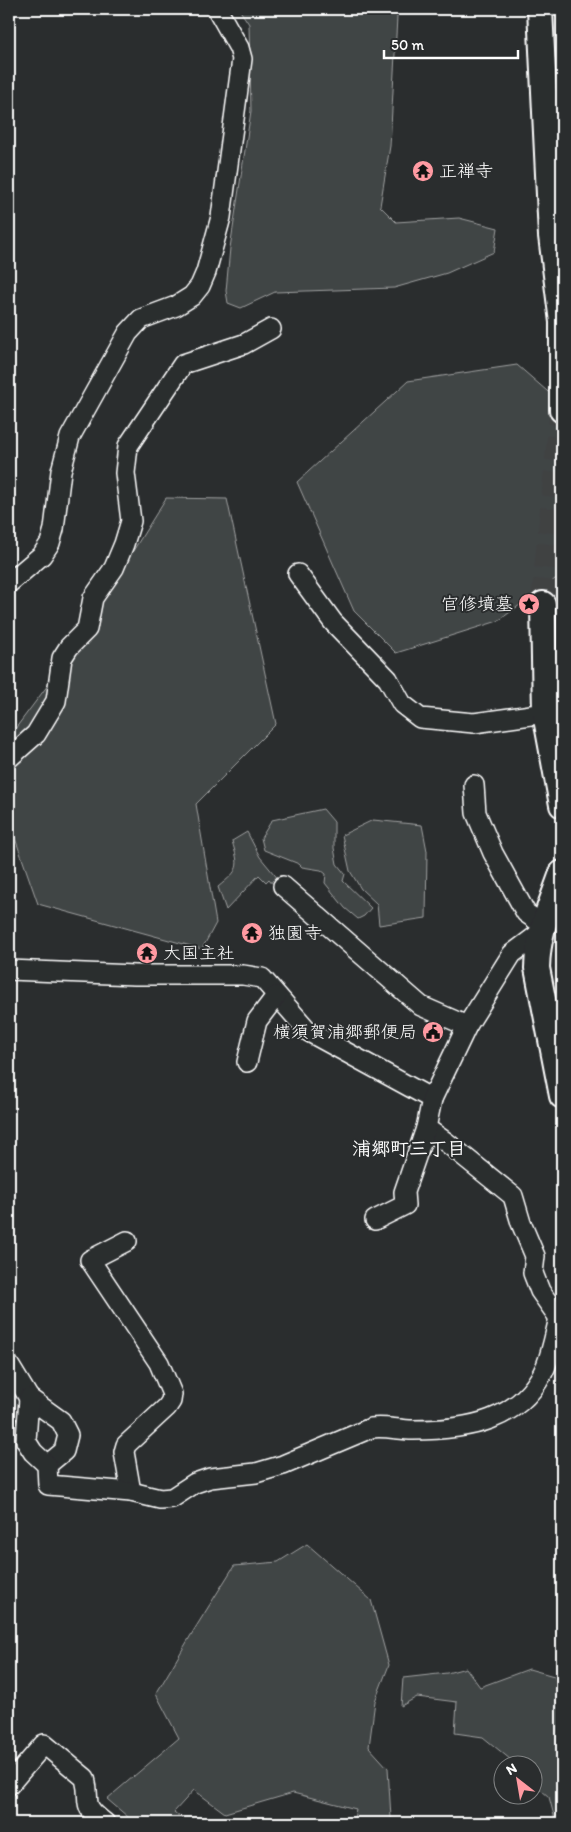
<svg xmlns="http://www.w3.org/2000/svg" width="571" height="1832" font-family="Itim,'Klee One',sans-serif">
	<rect width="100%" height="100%" fill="#2a2d2e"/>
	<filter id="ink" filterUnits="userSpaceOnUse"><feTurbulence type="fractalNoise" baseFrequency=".02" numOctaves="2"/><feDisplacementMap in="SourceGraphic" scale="10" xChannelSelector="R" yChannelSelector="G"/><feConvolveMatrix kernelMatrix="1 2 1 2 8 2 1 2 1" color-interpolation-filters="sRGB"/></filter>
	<g filter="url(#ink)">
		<g fill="#373a3b">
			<polygon points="552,9 562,9 562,213"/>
			<polygon points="562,469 562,694 552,590"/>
		</g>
		<g fill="#414445" stroke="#a0a2a2">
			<polygon points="239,9 394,9 397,17 390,146 380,206 396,222 459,218 498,228 494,252 447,273 394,288 275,292 241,308 228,303 226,291 230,248 251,111 249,24"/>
			<polygon points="517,365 562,404 562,574 498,621 396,653 354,611 297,482 408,381"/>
			<polygon points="166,498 227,499 276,724 196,804 216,923 202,949 38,904 9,821 9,737 57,673"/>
			<polygon points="323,809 334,822 334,848 337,864 345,874 343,881 371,908 364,916 358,919 345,908 325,883 326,874 321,870 302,867 299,864 264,850 261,838 272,820"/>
			<polygon points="373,820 422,825 427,851 426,918 379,925 377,904 361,889 350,871 342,835"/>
			<path d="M 247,832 L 260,857 L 279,880 L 274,885 L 269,879 L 266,882 L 259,875 L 226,910 L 218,887 C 240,869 240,868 232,841 Z"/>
			<polygon points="307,1544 371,1600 389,1665 375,1701 369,1747 388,1768 391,1818 425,1823 353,1823 356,1809 293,1793 225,1813 194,1790 174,1812 187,1823 135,1823 107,1799 179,1738 156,1694 194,1630 234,1566 278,1562"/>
			<polygon points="466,1668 480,1687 529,1669 554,1676 562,1696 562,1823 556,1823 549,1797 534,1784 534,1764 516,1764 483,1737 455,1733 457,1702 417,1697 401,1706 403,1678 447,1673"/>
		</g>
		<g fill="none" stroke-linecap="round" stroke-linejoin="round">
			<polyline stroke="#3f4243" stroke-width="24" stroke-dasharray="24 12" stroke-linecap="butt" points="543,604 562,410"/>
			<g stroke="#fff" stroke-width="22">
				<g id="minor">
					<polyline points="298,574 333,622 388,679 402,704 420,718 474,723 545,713"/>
					<polyline points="9,583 42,555 50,543 54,529 61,471 70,437 128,333 141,319 176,306 192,296 200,286 206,272 221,217 242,59 239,48 217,9"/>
					<polyline points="9,758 36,734 56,701 62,658 69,647 87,629 93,598 114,568 124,544 131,521 125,473 128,446 183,364 244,344 271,329"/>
					<polyline points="474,785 476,813 493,853 526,913 542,924"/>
					<polyline points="283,886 421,1006 467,1026"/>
					<polyline points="9,970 135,975 243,975 262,978 309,1032 432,1099"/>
					<polyline points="247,1062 257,1021 276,996"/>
					<polyline points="426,1128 446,1142 513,1196 521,1223 535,1256 533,1273 540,1291 559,1318 562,1317"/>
					<polyline points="375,1220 405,1205 404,1192 426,1128 432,1099 467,1026 512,954 540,933"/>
					<polyline points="127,1241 90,1260 159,1363 172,1394 171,1401 167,1407 126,1445 124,1452 131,1492"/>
					<polyline points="9,1365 29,1398 61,1421 68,1435 64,1451 47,1465"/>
					<path d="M 29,1398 L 26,1441 L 33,1452 L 47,1465 L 48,1485 L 131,1492 L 160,1499 L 172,1498 L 195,1483 L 210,1478 L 256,1473 L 283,1465 L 371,1428 C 385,1426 399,1430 413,1430 C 467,1430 522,1422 546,1366 C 552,1351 555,1334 559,1318"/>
					<path d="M 9,1785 L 44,1744 L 85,1778 C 92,1805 79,1803 105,1823"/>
				</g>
			</g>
			<g stroke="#fff" stroke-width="28">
				<g id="tertiary">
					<polyline points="540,9 551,236 562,322 562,410"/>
					<polyline points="543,604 545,713 562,805"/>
					<path d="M 562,873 C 550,908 538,930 537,968 L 562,1096"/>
				</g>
			</g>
			<use href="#minor" stroke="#2a2d2e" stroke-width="19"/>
			<use href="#tertiary" stroke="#2a2d2e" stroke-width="24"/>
		</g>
	</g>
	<defs>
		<g id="temple-disc" transform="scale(1.125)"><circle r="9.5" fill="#ff9aa2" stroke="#2a2d2e"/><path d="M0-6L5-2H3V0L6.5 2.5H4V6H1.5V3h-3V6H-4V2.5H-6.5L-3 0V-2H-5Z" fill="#111"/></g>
		<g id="sight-disc" transform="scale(1.125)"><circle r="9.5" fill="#ff9aa2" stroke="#2a2d2e"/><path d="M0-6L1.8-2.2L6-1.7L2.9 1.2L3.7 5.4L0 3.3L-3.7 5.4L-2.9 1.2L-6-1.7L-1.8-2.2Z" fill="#111"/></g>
		<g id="civic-disc" transform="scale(1.125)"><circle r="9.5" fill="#ff9aa2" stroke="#2a2d2e"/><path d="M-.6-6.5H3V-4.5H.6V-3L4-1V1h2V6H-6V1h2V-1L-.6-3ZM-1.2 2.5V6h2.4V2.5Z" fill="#111"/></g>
	</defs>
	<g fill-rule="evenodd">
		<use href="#temple-disc" x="423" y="171"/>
		<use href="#sight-disc" x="529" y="604"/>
		<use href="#temple-disc" x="252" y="933"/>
		<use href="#temple-disc" x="147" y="953"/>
		<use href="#civic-disc" x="433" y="1032"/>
	</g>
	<g text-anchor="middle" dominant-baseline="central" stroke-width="4" stroke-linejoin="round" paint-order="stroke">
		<g font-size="18" fill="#fff" stroke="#2a2d2e" text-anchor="start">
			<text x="439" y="171">正禅寺</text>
			<text x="513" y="604" text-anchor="end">官修墳墓</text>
			<text x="268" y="933">独園寺</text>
			<text x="163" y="953">大国主社</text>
			<text x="417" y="1032" text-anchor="end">横須賀浦郷郵便局</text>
		</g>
		<g font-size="19" font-weight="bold" fill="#fff" stroke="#2a2d2e">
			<text x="409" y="1148">浦郷町三丁目</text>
		</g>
	</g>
	<rect width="571" height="1832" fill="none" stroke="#2a2d2e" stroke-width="30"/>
	<rect x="15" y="15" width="541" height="1802" fill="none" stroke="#fff" stroke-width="2" filter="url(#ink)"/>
	<g transform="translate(518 1780) rotate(329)"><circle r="24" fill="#2a2d2e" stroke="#7f8182"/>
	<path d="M0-4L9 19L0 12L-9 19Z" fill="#ff9aa2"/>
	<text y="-8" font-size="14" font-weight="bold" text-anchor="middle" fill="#ffffff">N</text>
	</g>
	<path d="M384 50v8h134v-8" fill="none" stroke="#ffffff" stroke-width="2.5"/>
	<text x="391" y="50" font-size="15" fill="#ffffff" stroke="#2a2d2e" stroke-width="4" paint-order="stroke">50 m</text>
</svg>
